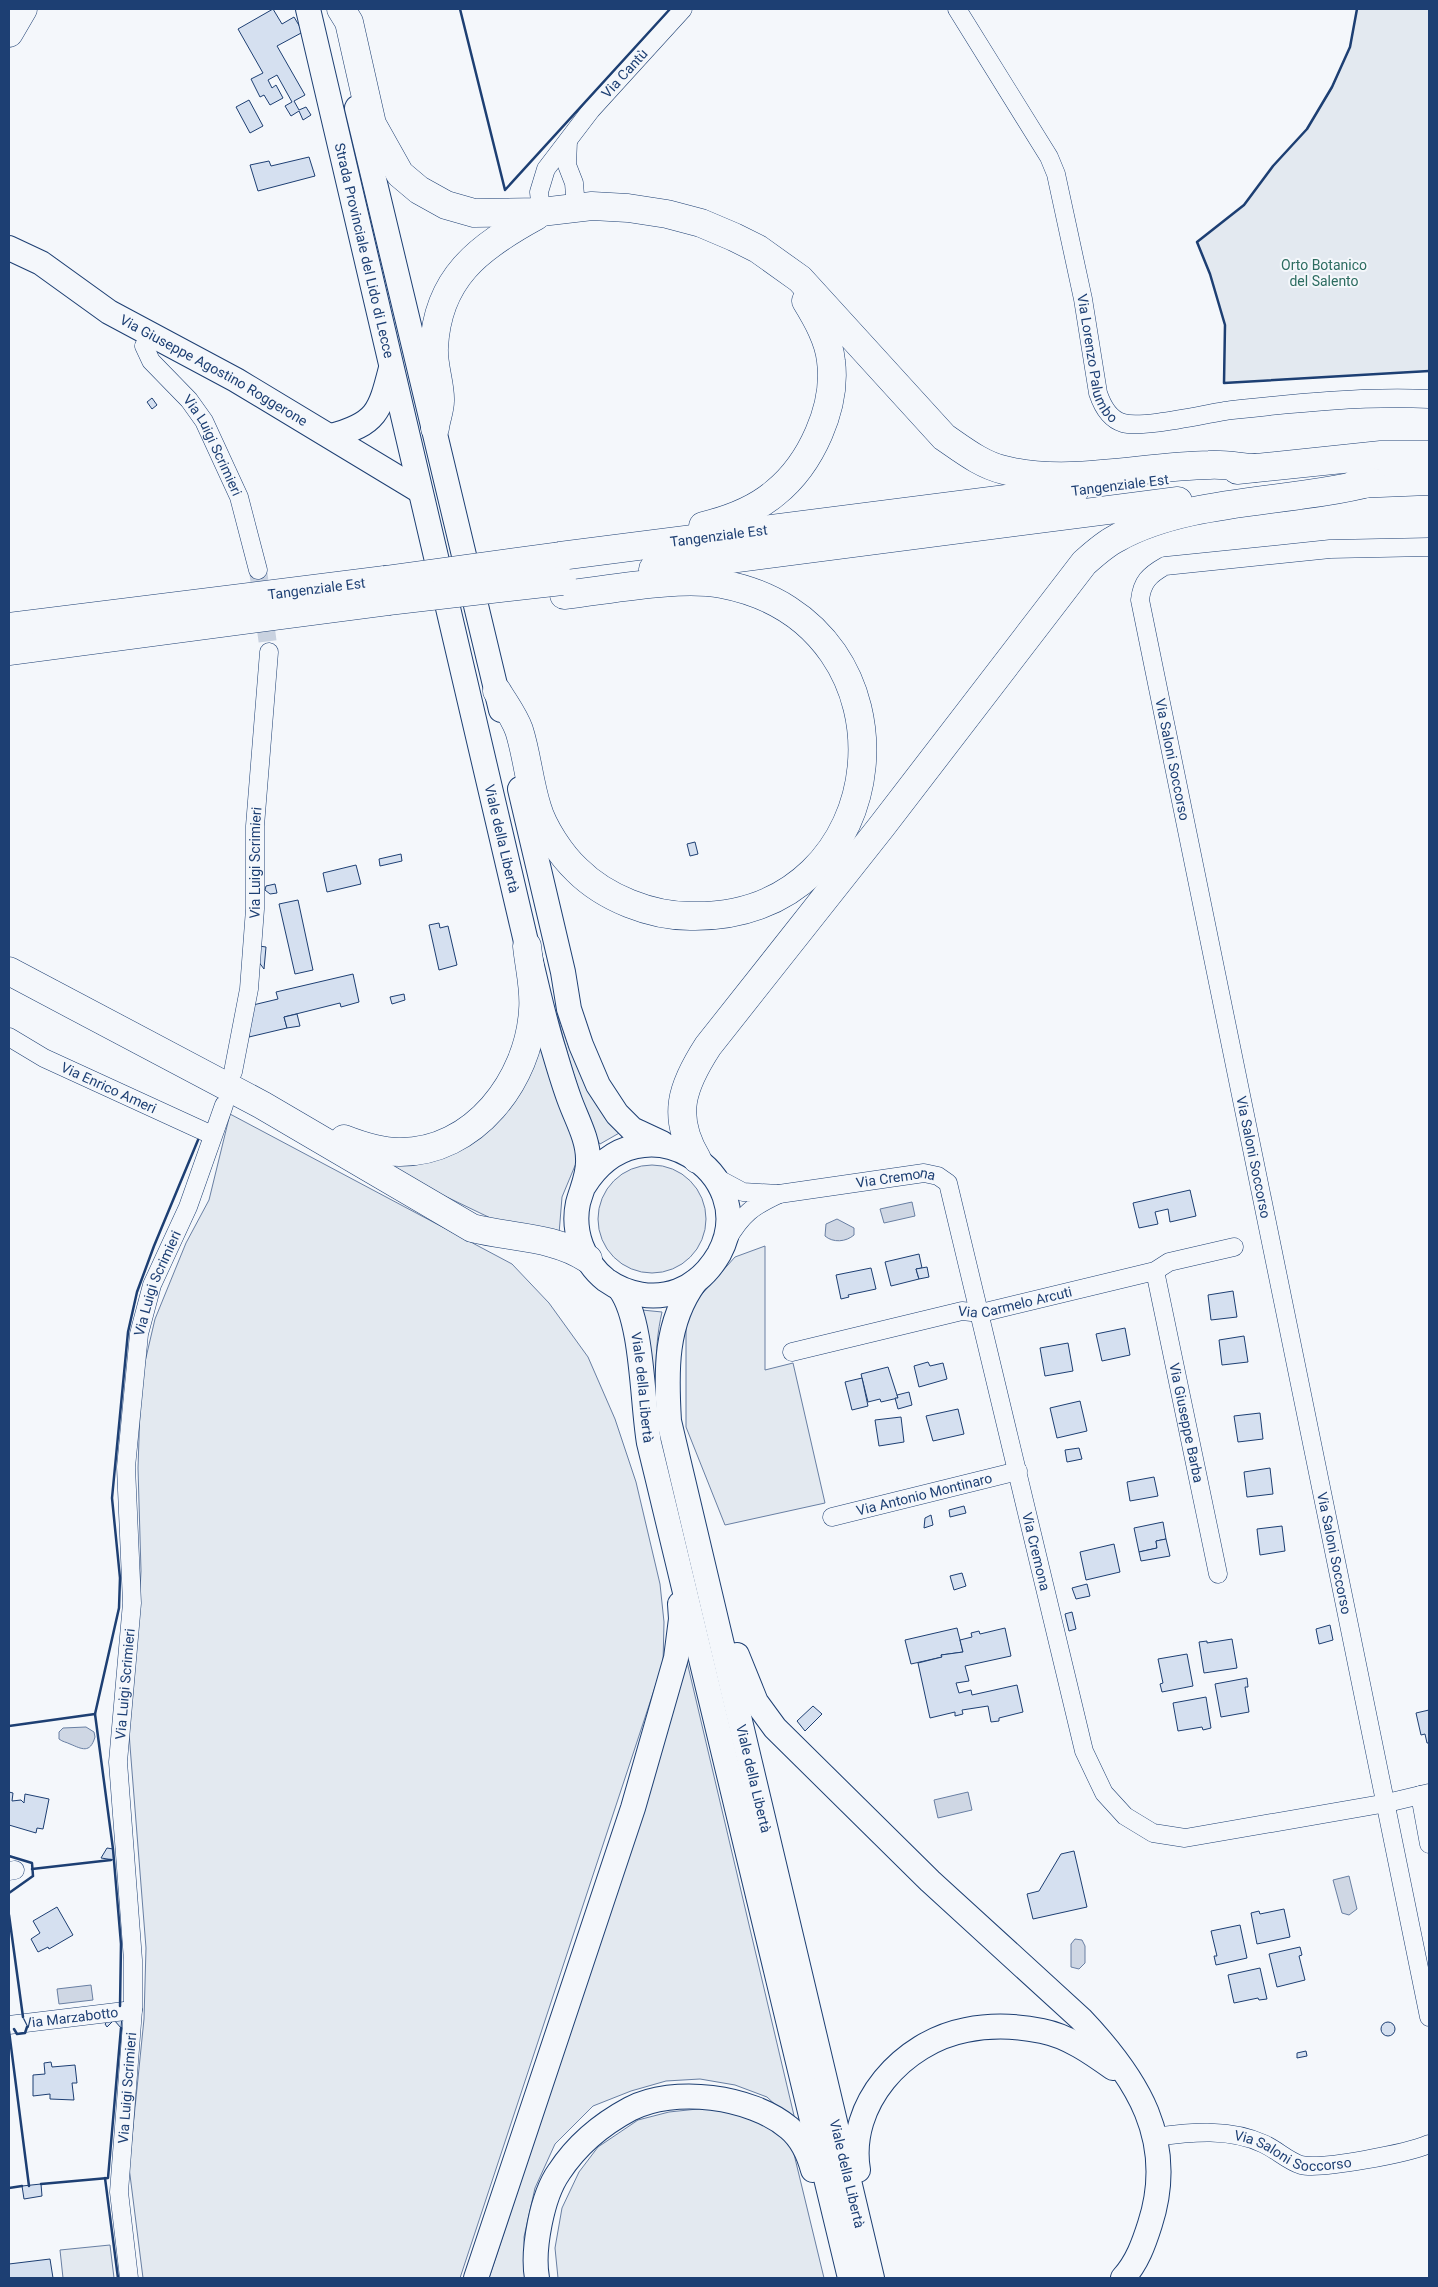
<svg xmlns="http://www.w3.org/2000/svg" width="1438" height="2287" font-family="Roboto,sans-serif">
	<rect width="100%" height="100%" fill="#f4f7fb"/>
	<g fill="#e3e9f0" stroke="#687fa3">
		<polygon points="1357,9 1429,9 1429,371 1224,383 1225,325 1210,274 1197,242 1244,205 1273,166 1307,129 1332,88 1350,47"/>
		<path d="M 556,998 L 621,1132 L 600,1144 C 590,1131 552,1011 556,998 Z"/>
		<polygon points="540,1033 579,1156 562,1197 559,1234 505,1225 378,1164 435,1157"/>
		<polygon points="230,1114 512,1264 549,1303 588,1357 615,1419 636,1482 660,1584 664,1622 663,1663 460,2278 143,2278 129,2167 144,2019 146,1948 129,1733 138,1630 141,1571 138,1468 141,1379 155,1319 186,1243 209,1200"/>
		<circle cx="652" cy="1219" r="54"/>
		<polygon points="765,1246 765,1370 793,1363 825,1503 725,1525 686,1427 686,1312 735,1257"/>
		<path d="M 642,1310 L 662,1312 C 653,1351 656,1390 659,1429 Z"/>
		<polygon points="684,1649 796,2124 767,2097 735,2085 700,2079 666,2081 631,2091 593,2106 555,2144 535,2188 524,2237 525,2278 489,2278 544,2111"/>
		<polygon points="707,2108 747,2115 775,2129 793,2150 824,2278 558,2278 555,2248 562,2208 579,2172 598,2147 638,2120 669,2112"/>
		<polygon points="110,2245 114,2278 63,2278 60,2250"/>
	</g>
	<g fill="#cfd7e4" stroke="#687fa3">
		<polygon points="912,1202 915,1216 884,1223 880,1209"/>
		<path d="M 837,1219 L 854,1228 L 854,1235 C 846,1242 833,1243 825,1236 L 826,1224 Z"/>
		<path d="M 86,1727 L 94,1732 L 95,1737 C 90,1754 82,1749 70,1744 C 66,1742 63,1742 59,1739 L 59,1732 L 63,1728 Z"/>
		<polygon points="968,1792 972,1810 938,1818 934,1800"/>
		<polygon points="1349,1876 1357,1909 1349,1915 1342,1913 1333,1880"/>
		<polygon points="1075,1939 1082,1940 1085,1946 1085,1963 1079,1969 1071,1967 1071,1944"/>
		<polygon points="91,1985 93,2000 59,2004 57,1989"/>
	</g>
	<g fill="#d5e0f0" stroke="#1d3f73">
		<polygon points="273,9 282,24 294,17 303,32 277,46 305,95 294,101 299,110 306,107 311,115 303,120 299,111 291,116 285,106 292,102 277,75 268,80 272,88 276,85 283,98 270,105 264,95 260,97 251,79 263,73 238,29"/>
		<polygon points="249,100 263,126 250,133 236,107"/>
		<polygon points="309,157 315,176 258,191 250,165 269,161 271,166"/>
		<polygon points="152,398 157,405 152,409 147,402"/>
		<polygon points="695,842 698,854 690,856 687,844"/>
		<polygon points="401,854 402,861 380,866 379,859"/>
		<polygon points="356,865 361,884 327,892 323,873"/>
		<polygon points="275,884 277,893 270,894 265,890 266,886"/>
		<polygon points="298,900 313,970 295,974 279,904"/>
		<polygon points="439,923 440,928 448,926 457,965 439,970 429,925"/>
		<polygon points="259,946 266,947 264,969 258,961"/>
		<polygon points="353,974 359,1002 341,1007 340,1003 284,1017 287,1028 249,1037 253,1005 278,999 276,992"/>
		<polygon points="404,994 405,1000 392,1004 390,997"/>
		<polygon points="297,1014 300,1026 287,1028 284,1017"/>
		<polygon points="1190,1190 1196,1216 1170,1222 1168,1209 1155,1212 1158,1224 1139,1228 1133,1203"/>
		<polygon points="919,1254 922,1268 916,1269 919,1279 891,1286 885,1262"/>
		<polygon points="927,1267 929,1277 919,1279 916,1269"/>
		<polygon points="871,1268 876,1289 848,1295 849,1297 841,1299 836,1275"/>
		<polygon points="1233,1291 1237,1317 1211,1320 1208,1295"/>
		<polygon points="1125,1328 1130,1355 1102,1361 1096,1334"/>
		<polygon points="1244,1336 1248,1362 1222,1365 1219,1340"/>
		<polygon points="1068,1343 1073,1371 1045,1376 1040,1348"/>
		<polygon points="928,1362 930,1366 943,1363 947,1379 919,1387 914,1366"/>
		<polygon points="888,1367 898,1398 881,1402 880,1399 868,1402 861,1374"/>
		<polygon points="862,1378 868,1406 852,1410 845,1382"/>
		<polygon points="909,1392 912,1405 898,1409 895,1398 898,1398 897,1395"/>
		<polygon points="1080,1401 1087,1431 1057,1438 1050,1408"/>
		<polygon points="958,1409 964,1434 933,1441 926,1416"/>
		<polygon points="1260,1413 1263,1439 1238,1442 1234,1416"/>
		<polygon points="901,1417 904,1442 879,1446 875,1420"/>
		<polygon points="1079,1448 1082,1459 1067,1462 1065,1450"/>
		<polygon points="1270,1468 1273,1494 1247,1497 1244,1472"/>
		<polygon points="1154,1477 1158,1496 1130,1501 1127,1482"/>
		<polygon points="964,1506 966,1513 950,1517 949,1510"/>
		<polygon points="931,1515 933,1525 924,1528 925,1518"/>
		<polygon points="1163,1522 1166,1539 1156,1541 1157,1548 1139,1552 1134,1528"/>
		<polygon points="1282,1526 1285,1551 1260,1555 1257,1529"/>
		<polygon points="1166,1539 1170,1556 1141,1561 1139,1552 1157,1548 1156,1541"/>
		<polygon points="1114,1544 1120,1572 1086,1580 1080,1552"/>
		<polygon points="962,1573 966,1586 954,1590 950,1576"/>
		<polygon points="1087,1584 1090,1596 1076,1599 1072,1588"/>
		<polygon points="1072,1612 1076,1629 1069,1631 1065,1614"/>
		<polygon points="1330,1625 1333,1640 1319,1644 1316,1629"/>
		<polygon points="957,1628 963,1652 941,1655 942,1657 911,1664 905,1640"/>
		<polygon points="1005,1628 1011,1656 965,1666 969,1681 956,1683 959,1693 971,1690 972,1695 1017,1685 1023,1712 999,1718 999,1721 991,1722 988,1706 962,1710 963,1714 955,1716 955,1712 930,1718 918,1663 942,1657 941,1655 963,1652 960,1640 972,1637 971,1633 979,1631 980,1634"/>
		<polygon points="1232,1639 1237,1668 1204,1673 1199,1642 1207,1641 1207,1643"/>
		<polygon points="1187,1654 1193,1686 1162,1692 1160,1684 1163,1683 1158,1659"/>
		<polygon points="1247,1678 1248,1687 1245,1687 1249,1712 1221,1717 1215,1684"/>
		<polygon points="1206,1697 1211,1728 1203,1730 1202,1727 1178,1731 1173,1703"/>
		<polygon points="813,1706 822,1714 805,1731 797,1721"/>
		<polygon points="1429,1710 1429,1743 1427,1743 1425,1734 1421,1735 1416,1713"/>
		<polygon points="9,1792 13,1793 12,1801 21,1800 24,1803 25,1794 49,1799 43,1829 37,1828 36,1833 9,1825"/>
		<polygon points="107,1848 113,1849 114,1860 101,1858"/>
		<polygon points="1074,1851 1087,1907 1033,1919 1027,1894 1039,1891 1061,1854"/>
		<polygon points="57,1907 73,1935 49,1949 48,1947 38,1952 31,1939 40,1933 33,1921"/>
		<polygon points="1284,1909 1290,1937 1257,1944 1251,1913 1259,1911 1260,1914"/>
		<polygon points="1240,1925 1247,1958 1216,1965 1214,1956 1217,1956 1211,1931"/>
		<polygon points="1300,1947 1302,1955 1299,1956 1305,1980 1277,1987 1269,1954"/>
		<polygon points="1260,1968 1267,1999 1259,2000 1258,1998 1234,2003 1228,1975"/>
		<polygon points="122,2016 121,2028 114,2020 107,2027 105,2024 111,2017"/>
		<circle cx="1388" cy="2029" r="7"/>
		<polygon points="1306,2051 1307,2056 1297,2058 1297,2053"/>
		<polygon points="51,2062 52,2067 75,2065 77,2083 72,2083 74,2100 50,2099 50,2094 33,2096 33,2075 45,2074 44,2063"/>
		<polygon points="41,2184 42,2196 24,2199 22,2186"/>
		<polygon points="50,2259 53,2278 9,2278 9,2264"/>
	</g>
	<g fill="none" stroke-linecap="round" stroke-linejoin="round">
		<polyline stroke="#c9d2e0" stroke-width="18" stroke-dasharray="18 9" stroke-linecap="butt" points="258,570 269,652"/>
		<g stroke="#1d3f73" stroke-width="19">
			<g id="street">
				<path id="s1" d="M 957,9 L 1049,157 L 1056,174 L 1083,299 L 1098,393 C 1102,405 1109,419 1123,423 C 1143,429 1208,413 1232,410 C 1297,403 1364,396 1429,399"/>
				<polyline points="568,141 567,165 574,183 576,208"/>
				<path id="s2" d="M 541,212 L 539,192 L 546,169 L 591,110 L 683,9"/>
				<path id="s3" d="M 150,336 L 144,346 L 151,361 L 189,400 L 204,421 L 239,497 L 258,570"/>
				<path id="s4" d="M 1429,547 L 1330,549 L 1165,566 C 1149,575 1142,582 1140,600 L 1429,2017"/>
				<path id="s5" d="M 9,1037 L 44,1058 L 212,1135"/>
				<path id="s6" d="M 233,1072 L 249,989 L 255,909 L 255,826 L 269,652"/>
				<path d="M 715,1177 L 743,1192 L 779,1194 C 753,1206 742,1214 727,1240"/>
				<path id="s7" d="M 779,1194 L 924,1173 L 938,1176 L 948,1183 L 1084,1751 L 1104,1793 L 1125,1816 L 1153,1833 L 1185,1838 L 1387,1803 L 1429,1793"/>
				<path id="s8" d="M 1155,1271 L 1218,1574"/>
				<path id="s9" d="M 792,1352 L 962,1311 L 981,1313 L 1155,1271 L 1169,1262 L 1234,1247"/>
				<path id="s10" d="M 832,1517 L 1018,1471"/>
				<polyline points="1420,1795 1429,1844"/>
				<polyline points="9,1871 15,1870"/>
				<path id="s11" d="M 9,2025 L 133,2010"/>
				<path id="s12" d="M 1155,2137 C 1192,2132 1230,2128 1264,2144 C 1277,2150 1288,2161 1301,2165 C 1321,2170 1409,2153 1429,2144"/>
				<path id="s13" d="M 129,2278 L 119,2192 L 133,2010 L 133,1960 L 118,1762 L 132,1603 L 126,1467 L 139,1334 L 152,1285 L 188,1207 L 224,1105"/>
			</g>
		</g>
		<g stroke="#1d3f73" stroke-width="26">
			<g id="secondary">
				<path id="s14" d="M 308,9 L 527,946 C 536,981 543,1017 554,1051 C 559,1068 564,1085 570,1101 C 577,1120 588,1139 588,1159 C 589,1175 582,1188 578,1203 C 572,1231 583,1262 606,1280 C 627,1295 654,1300 678,1291 C 696,1284 709,1271 719,1254 C 763,1173 641,1094 584,1186"/>
				<polyline points="357,108 501,710"/>
				<path id="s15" d="M 9,248 L 41,263 L 109,312 L 236,380 L 420,491"/>
				<path d="M 331,436 C 377,424 380,411 391,368"/>
				<polyline points="520,789 563,972 569,1009 581,1045 598,1085 617,1114 632,1129 662,1143"/>
				<path id="s16" d="M 695,1282 C 665,1323 666,1371 669,1421 L 872,2278"/>
				<path id="s17" d="M 620,1289 C 643,1320 642,1402 649,1443 C 652,1455 655,1468 658,1480 L 850,2278"/>
				<path d="M 737,1655 L 756,1702 L 775,1728 L 930,1881 L 1081,2019 C 1137,2078 1177,2140 1150,2224 C 1144,2243 1137,2263 1123,2278"/>
				<path d="M 858,2170 C 847,2104 903,2042 966,2030 C 990,2025 1018,2026 1042,2031 C 1068,2036 1092,2053 1113,2068"/>
				<polyline points="476,2278 633,1808 676,1658 681,1619 680,1604"/>
				<path d="M 537,2278 C 532,2250 542,2196 559,2172 C 576,2146 602,2124 630,2109 C 674,2086 751,2096 789,2128 C 801,2138 809,2155 813,2170"/>
			</g>
		</g>
		<g stroke="#1d3f73" stroke-width="29">
			<g id="highway">
				<path d="M 341,9 L 349,22 L 372,124 L 400,174 L 419,190 L 446,205 L 474,213 L 541,212 L 592,206 L 628,208 L 667,214 L 701,223 L 734,237 L 758,249 L 800,279 L 944,437 C 963,450 982,465 1004,470 C 1068,486 1143,466 1209,465 C 1224,464 1239,467 1254,468"/>
				<polyline points="9,33 23,9"/>
				<path d="M 435,428 C 436,419 440,410 440,401 C 441,386 433,366 434,348 C 437,278 479,247 536,216"/>
				<polyline points="1237,470 1381,455 1429,455"/>
				<polyline points="1355,484 1429,481"/>
				<path d="M 703,526 C 728,520 755,510 775,493 C 811,464 837,407 831,361 C 829,340 817,319 806,301"/>
				<path id="s18" d="M 560,556 L 1075,490"/>
				<polyline points="653,569 1178,501"/>
				<path id="s19" d="M 9,627 L 385,580"/>
				<polyline points="9,651 388,601"/>
				<path d="M 497,691 C 504,703 514,716 519,730 C 527,755 529,782 537,807 C 543,828 561,855 577,870 C 605,898 651,916 690,916 C 900,921 927,623 722,584 C 678,576 609,590 564,595"/>
				<path d="M 9,971 L 262,1105 L 472,1228 C 510,1238 554,1236 588,1259"/>
				<path d="M 344,1139 C 362,1146 380,1152 399,1152 C 474,1153 529,1080 533,1010 C 535,990 529,966 527,946"/>
				<path d="M 697,1159 C 671,1116 682,1086 708,1046 L 882,826 L 1084,563 C 1094,554 1105,544 1117,538 C 1188,498 1293,503 1372,482"/>
			</g>
		</g>
		<use href="#street" stroke="#f4f7fb" stroke-width="18"/>
		<use href="#secondary" stroke="#f4f7fb" stroke-width="24"/>
		<use href="#highway" stroke="#f4f7fb" stroke-width="28"/>
		<g stroke="#1d3f73" stroke-width="29" stroke-linecap="butt">
			<g id="highway-bridge">
				<polyline points="385,580 560,556"/>
				<polyline points="388,601 562,581"/>
			</g>
		</g>
		<use href="#highway-bridge" stroke="#f4f7fb" stroke-width="28"/>
		<g stroke="#1d3f73" stroke-width="2.5">
			<polyline points="460,9 505,190 670,9"/>
			<polyline points="1357,9 1350,47 1332,87 1307,129 1273,166 1244,205 1197,242 1210,274 1225,325 1224,383 1429,371"/>
			<polyline points="95,1714 119,1608 120,1578 112,1498 128,1332 137,1292 154,1246 198,1140"/>
			<polyline points="9,1726 95,1714 113,1849 121,1944 120,2006"/>
			<polyline points="9,1856 32,1863 33,1876 9,1893"/>
			<polyline points="32,1869 111,1860"/>
			<polyline points="9,1915 23,2017"/>
			<polyline points="14,2029 17,2034 25,2033 27,2027"/>
			<polyline points="9,2031 29,2186"/>
			<polyline points="105,2178 118,2278"/>
			<polyline points="41,2184 108,2178 121,2028"/>
			<polyline points="9,2188 22,2186"/>
		</g>
	</g>
	<g text-anchor="middle" dominant-baseline="central" stroke-width="4" stroke-linejoin="round" paint-order="stroke">
		<g font-size="14" fill="#1d3f73" stroke="#f4f7fb">
			<text stroke="none"><textPath href="#s2" startOffset="168">Via Cantù</textPath></text>
			<text stroke="none"><textPath href="#s14" startOffset="248">Strada Provinciale del Lido di Lecce</textPath></text>
			<text stroke="none"><textPath href="#s1" startOffset="382">Via Lorenzo Palumbo</textPath></text>
			<text stroke="none"><textPath href="#s15" startOffset="239">Via Giuseppe Agostino Roggerone</textPath></text>
			<text stroke="none"><textPath href="#s3" startOffset="134">Via Luigi Scrimieri</textPath></text>
			<text transform="translate(1120 485) rotate(-7)">Tangenziale Est</text>
			<text stroke="none"><textPath href="#s18" startOffset="160">Tangenziale Est</textPath></text>
			<text stroke="none"><textPath href="#s19" startOffset="310">Tangenziale Est</textPath></text>
			<text stroke="none"><textPath href="#s4" startOffset="472">Via Saloni Soccorso</textPath></text>
			<text stroke="none"><textPath href="#s14" startOffset="852">Viale della Libertà</textPath></text>
			<text stroke="none"><textPath href="#s6" startOffset="211">Via Luigi Scrimieri</textPath></text>
			<text stroke="none"><textPath href="#s5" startOffset="112">Via Enrico Ameri</textPath></text>
			<text stroke="none"><textPath href="#s4" startOffset="878">Via Saloni Soccorso</textPath></text>
			<text stroke="none"><textPath href="#s7" startOffset="118">Via Cremona</textPath></text>
			<text stroke="none"><textPath href="#s13" startOffset="1001">Via Luigi Scrimieri</textPath></text>
			<text stroke="none"><textPath href="#s9" startOffset="229">Via Carmelo Arcuti</textPath></text>
			<text stroke="none"><textPath href="#s17" startOffset="102">Viale della Libertà</textPath></text>
			<text stroke="none"><textPath href="#s8" startOffset="155">Via Giuseppe Barba</textPath></text>
			<text stroke="none"><textPath href="#s10" startOffset="95">Via Antonio Montinaro</textPath></text>
			<text stroke="none"><textPath href="#s7" startOffset="552">Via Cremona</textPath></text>
			<text stroke="none"><textPath href="#s4" startOffset="1282">Via Saloni Soccorso</textPath></text>
			<text stroke="none"><textPath href="#s13" startOffset="596">Via Luigi Scrimieri</textPath></text>
			<text stroke="none"><textPath href="#s16" startOffset="512">Viale della Libertà</textPath></text>
			<text stroke="none"><textPath href="#s11" startOffset="62">Via Marzabotto</textPath></text>
			<text stroke="none"><textPath href="#s13" startOffset="191">Via Luigi Scrimieri</textPath></text>
			<text stroke="none"><textPath href="#s12" startOffset="142">Via Saloni Soccorso</textPath></text>
			<text stroke="none"><textPath href="#s16" startOffset="918">Viale della Libertà</textPath></text>
		</g>
		<g font-size="14" fill="#2c6c60" stroke="#f4f7fb">
			<text x="1324" y="265">Orto Botanico<tspan x="1324" dy="16">del Salento</tspan></text>
		</g>
	</g>
	<rect width="1438" height="2287" fill="none" stroke="#1d3f73" stroke-width="20"/>
</svg>
